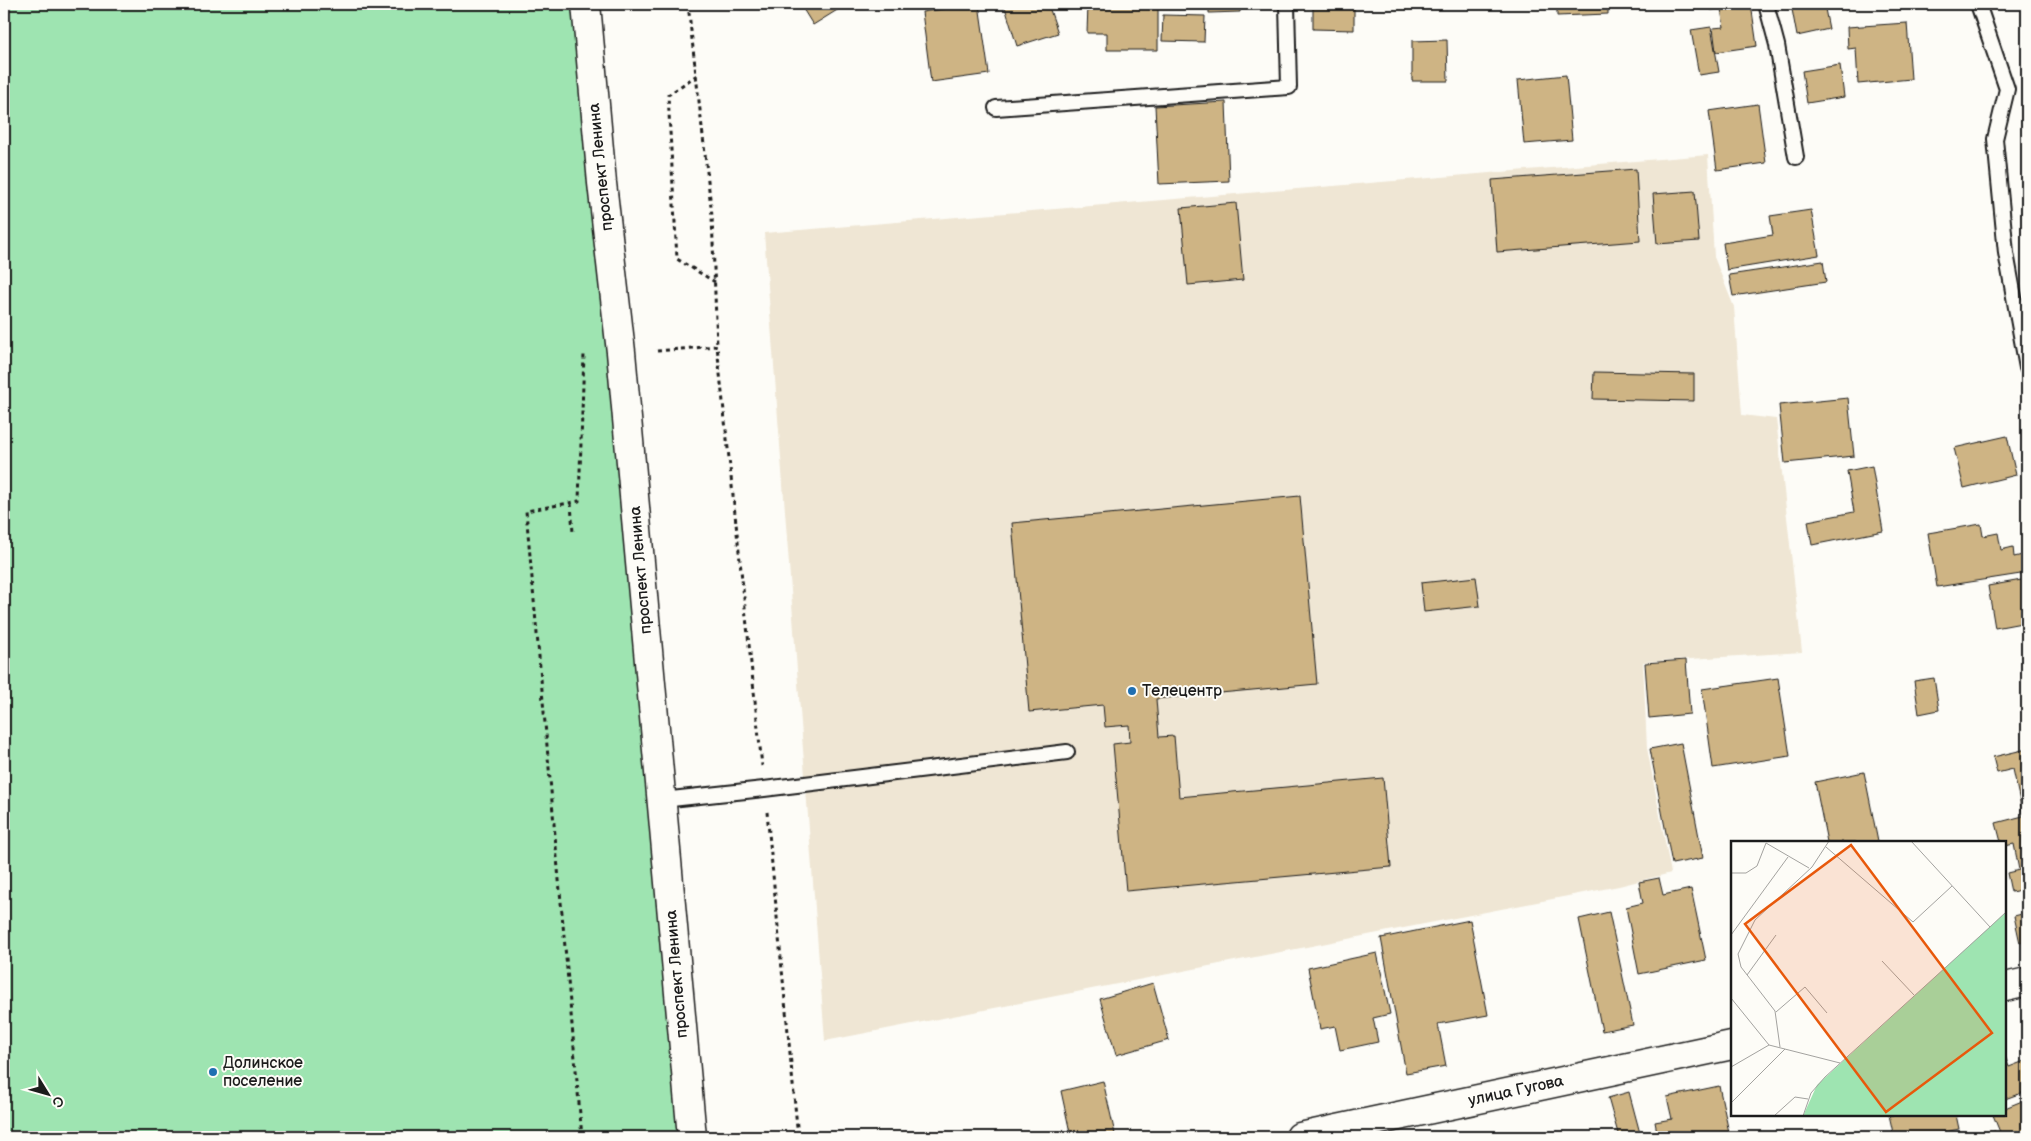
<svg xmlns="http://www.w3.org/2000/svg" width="2031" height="1141" font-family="'Balsamiq Sans',sans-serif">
	<rect width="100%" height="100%" fill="#fdfcf7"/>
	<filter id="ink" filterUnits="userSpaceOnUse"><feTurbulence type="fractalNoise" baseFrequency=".02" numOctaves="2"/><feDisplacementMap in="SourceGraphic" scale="10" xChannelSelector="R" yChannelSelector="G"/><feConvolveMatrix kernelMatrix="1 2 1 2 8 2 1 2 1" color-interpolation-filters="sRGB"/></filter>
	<g filter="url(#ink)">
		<polygon fill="#efe6d4" points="1708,155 1714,257 1734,307 1742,415 1776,419 1802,652 1643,662 1647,748 1671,873 1619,886 825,1041 764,233"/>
		<polygon fill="#9ee4b1" stroke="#5d8066" points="4,4 586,4 692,1137 4,1137"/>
		<g fill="#ceb484" stroke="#1c1c1c">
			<polygon points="800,4 847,4 813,25"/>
			<polygon points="979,4 989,74 931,82 922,12"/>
			<polygon points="1004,4 1048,4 1058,33 1017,46"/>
			<polygon points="1088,4 1158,4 1158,50 1107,50 1107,33 1087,33"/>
			<polygon points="1209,4 1240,4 1240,12 1209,13"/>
			<polygon points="1313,4 1354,4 1354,30 1313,29"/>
			<polygon points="1557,4 1608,4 1608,14 1557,16"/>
			<polygon points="1710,4 1751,4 1757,46 1716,52 1713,28 1724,27 1721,9 1711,10"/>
			<polygon points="1791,4 1824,4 1829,29 1797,36"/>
			<polygon points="1163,15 1205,16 1204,42 1162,41"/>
			<polygon points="1907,23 1911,79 1858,84 1856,48 1848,49 1847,27"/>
			<polygon points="1711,27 1719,72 1699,75 1691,30"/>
			<polygon points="1447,40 1448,81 1412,81 1412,41"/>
			<polygon points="1840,65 1844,97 1807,103 1802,71"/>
			<polygon points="1566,75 1572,140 1524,144 1518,80"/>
			<polygon points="1226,102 1229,181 1159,184 1155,106"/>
			<polygon points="1758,104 1766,163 1717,170 1709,111"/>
			<polygon points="1636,169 1640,241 1497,252 1492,180"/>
			<polygon points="1695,191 1699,241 1657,244 1653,194"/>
			<polygon points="1236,203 1243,280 1188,285 1181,208"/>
			<polygon points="1811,210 1819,255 1727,270 1723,243 1773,235 1770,216"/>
			<polygon points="1823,261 1826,282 1733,296 1729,275"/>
			<polygon points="1594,372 1694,374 1694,401 1593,399"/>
			<polygon points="1848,398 1854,456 1785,463 1779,405"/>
			<polygon points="2007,436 2016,475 1964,488 1954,448"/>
			<polygon points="1872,466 1883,531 1812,545 1808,521 1854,512 1847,471"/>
			<polygon points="1300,496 1317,684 1156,699 1159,737 1174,736 1179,797 1383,778 1391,867 1126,891 1113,744 1130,742 1129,725 1105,727 1103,705 1029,712 1012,523"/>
			<polygon points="1981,524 1983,536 1998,533 2001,550 2013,547 2014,557 2027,554 2027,573 1937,587 1928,533"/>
			<polygon points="1476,577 1480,606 1424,612 1421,583"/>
			<polygon points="2027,579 2027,622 1995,628 1988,586"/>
			<polygon points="1686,660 1690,714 1649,718 1645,663"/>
			<polygon points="1778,678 1790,756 1713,768 1702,689"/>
			<polygon points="1934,678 1939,710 1919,714 1914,681"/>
			<polygon points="1681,743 1703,858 1672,864 1650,749"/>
			<polygon points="2027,749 2027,941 2020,943 2014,916 2026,913 2021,890 2011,892 2007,873 2019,870 2014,844 2005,846 2005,842 2001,842 1996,823 2023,816 2013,769 1997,773 1993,757"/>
			<polygon points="1864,772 1878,842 1827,842 1815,782"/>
			<polygon points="1659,878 1663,895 1691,889 1706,960 1639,974 1626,907 1643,903 1639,882"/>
			<polygon points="1609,912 1633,1025 1602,1031 1579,919"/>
			<polygon points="1470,920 1488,1015 1438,1024 1446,1066 1406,1073 1381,938"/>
			<polygon points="1377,953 1390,1014 1373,1018 1378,1042 1340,1050 1335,1026 1320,1029 1308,968"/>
			<polygon points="1153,983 1169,1040 1116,1055 1100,999"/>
			<polygon points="2005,1056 2009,1067 2027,1060 2027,1091 2005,1099"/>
			<polygon points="1103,1081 1115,1134 1102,1137 1071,1137 1061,1091"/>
			<polygon points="1719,1086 1730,1137 1658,1137 1655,1122 1672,1119 1667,1097"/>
			<polygon points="1629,1092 1641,1137 1619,1137 1608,1098"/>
			<polygon points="2027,1099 2027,1130 2008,1137 2002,1137 1993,1115 2005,1115 2005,1108"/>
			<polygon points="1889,1115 1956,1115 1959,1129 1923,1137 1894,1137"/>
			<polygon points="1995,1131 1997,1137 1974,1137 1976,1135"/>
		</g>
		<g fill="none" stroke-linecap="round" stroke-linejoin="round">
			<g stroke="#1c1c1c" stroke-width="18">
				<g id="lane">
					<polyline points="1766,4 1777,45 1796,157"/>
					<polyline points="1978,4 2007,89 1995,139 2006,253 2027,368"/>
					<polyline points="996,108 1289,87 1287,4"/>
					<polyline points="662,800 764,789 1067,752"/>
				</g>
			</g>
			<g stroke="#1c1c1c" stroke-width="31">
				<g id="street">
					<polyline points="2005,987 2027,982"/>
					<polyline points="1300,1137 1732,1045"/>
				</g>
			</g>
			<g stroke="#1c1c1c" stroke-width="31">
				<polyline id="secondary" points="586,4 602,183 621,352 692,1137"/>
			</g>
			<g stroke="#1c1c1c" stroke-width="3" stroke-dasharray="4 4" stroke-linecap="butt">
				<polyline points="688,4 712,216 717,346"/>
				<polyline points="697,75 668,95 677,259 715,282"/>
				<polyline points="657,351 717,346 762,766"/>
				<polyline points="571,503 573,533"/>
				<polyline points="767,812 798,1137"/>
				<polyline points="582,1137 526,511 579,501 584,354"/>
			</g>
			<use href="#lane" stroke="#fdfcf7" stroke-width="14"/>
			<use href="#street" stroke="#fdfcf7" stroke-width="28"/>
			<use href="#secondary" stroke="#fdfcf7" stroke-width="28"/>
		</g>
	</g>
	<g fill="#1f6fb2" stroke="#fdfcf7" stroke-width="2">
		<circle cx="1132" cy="691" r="5"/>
		<circle cx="213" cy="1072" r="5"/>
	</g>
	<g text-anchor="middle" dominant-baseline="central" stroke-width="4" stroke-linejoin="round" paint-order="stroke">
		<g font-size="16" fill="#1c1c1c" stroke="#fdfcf7">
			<text transform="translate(601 167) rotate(-96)">проспект Ленина</text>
			<text transform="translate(641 570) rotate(-95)">проспект Ленина</text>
			<text transform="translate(677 974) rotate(-95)">проспект Ленина</text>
			<text transform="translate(1516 1091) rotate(-12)">улица Гугова</text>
		</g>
		<g font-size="16" fill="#1c1c1c" stroke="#fdfcf7" text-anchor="start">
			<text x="1142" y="691">Телецентр</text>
			<text x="223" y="1063">Долинское<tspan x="223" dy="18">поселение</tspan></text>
		</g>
	</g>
	<g transform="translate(1731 841)">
		<rect width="275" height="275" fill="#fdfcf7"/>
		<path d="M 275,71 L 275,275 L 72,275 L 86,244 Z" fill="#9ee4b1"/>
		<path fill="none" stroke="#a3a29f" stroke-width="1" d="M 180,0 L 259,86 L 275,71M 35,2 L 78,27M 95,6 L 182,81 L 221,45M 0,32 L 15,32 L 26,25 L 35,2M 0,94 L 57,16M 151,120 L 183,154M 16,134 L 45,94M 0,157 L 38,204M 45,171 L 74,146 L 96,172M 49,206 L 44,170 L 10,126 L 7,113 L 24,79 L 81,26 L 98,0M 0,226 L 38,204 L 109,222M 0,262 L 54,208M 43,275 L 64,256 L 77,258M 72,275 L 80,252 L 94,236 L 259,86"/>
		<path fill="#e8590c" fill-opacity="0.15" stroke="#e8590c" stroke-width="2.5" d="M 120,4 L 261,192 L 155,271 L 14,83 Z"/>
		<rect width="275" height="275" fill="none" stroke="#1c1c1c" stroke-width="2.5"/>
	</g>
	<rect width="2031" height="1141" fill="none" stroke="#fdfcf7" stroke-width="20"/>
	<rect x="10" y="10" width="2011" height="1121" fill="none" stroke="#1c1c1c" stroke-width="2" filter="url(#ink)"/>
	<g transform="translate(48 1094) rotate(127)" stroke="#fdfcf7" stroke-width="4" paint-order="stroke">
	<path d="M0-4L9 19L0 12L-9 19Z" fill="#1c1c1c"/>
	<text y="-8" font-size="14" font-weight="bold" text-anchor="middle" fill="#1c1c1c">С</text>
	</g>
</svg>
